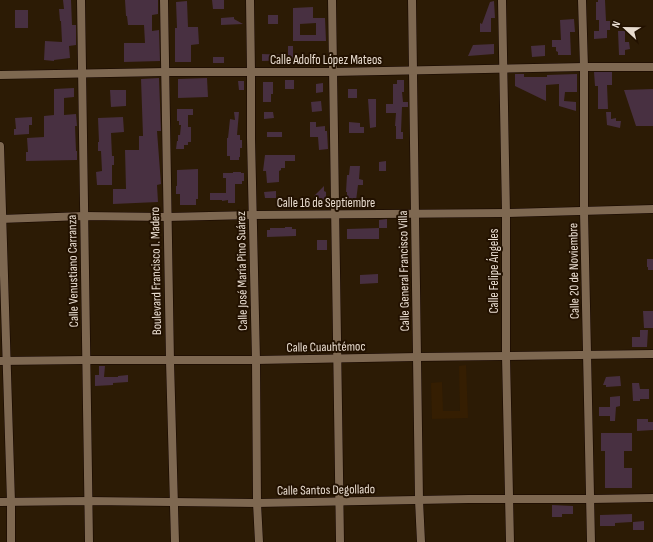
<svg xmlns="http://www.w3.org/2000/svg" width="653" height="542" font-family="'Sofia Sans Condensed',sans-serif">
	<rect width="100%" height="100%" fill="#2c1b05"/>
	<polygon fill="#351e02" points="466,365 468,418 432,419 431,383 442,382 443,411 460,411 459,366"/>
	<g fill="#483041" fill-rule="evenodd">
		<polygon points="63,0 71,0 72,25 76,25 76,45 69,46 70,58 54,60 54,61 44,60 45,41 62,42 61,21 60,21 59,9 64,9"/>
		<polygon points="125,0 158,0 158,14 152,15 152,31 159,30 160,61 124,62 124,43 145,43 144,25 128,25 127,16 126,16"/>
		<polygon points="212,0 224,0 224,9 213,9"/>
		<polygon points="598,0 605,0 606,21 610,21 610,30 607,30 607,38 594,39 594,31 599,31 599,20 596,20 596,2 598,2"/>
		<polygon points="187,1 188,27 198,27 199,44 191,45 191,62 175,62 175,28 177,28 176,2"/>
		<polygon points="494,1 495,18 491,18 491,32 480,32 480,23 482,24 490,2"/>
		<path d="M 313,7 L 313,18 L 325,18 L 326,41 L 293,41 L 293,8 ZM 316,23 L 316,35 L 300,35 L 300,24 Z"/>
		<rect x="15" y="10" width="13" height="18"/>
		<rect x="268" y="15" width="10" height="9"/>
		<polygon points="234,17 234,19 243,24 221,25 221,18"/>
		<polygon points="574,19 575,32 570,32 571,55 558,55 558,52 556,51 556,47 552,47 552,40 561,40 560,20"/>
		<polygon points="618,31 625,31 625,42 629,42 630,49 625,50 625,55 619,55"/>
		<polygon points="494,44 494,54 468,56 473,45"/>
		<polygon points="545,45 545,56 532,57 531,46"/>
		<polygon points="288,46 293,46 293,60 262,61 262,54 288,55"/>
		<rect x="213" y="57" width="11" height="6"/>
		<polygon points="594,72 612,72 612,85 607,85 608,109 598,109 598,86 595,86"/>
		<polygon points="515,74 524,74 524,77 547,77 547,75 577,74 577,92 565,92 564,101 576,102 576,111 559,106 559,84 546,85 546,101 515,86"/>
		<polygon points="159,78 161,131 157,131 161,184 157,185 158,202 113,204 113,189 126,189 125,150 139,150 139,136 143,136 141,79"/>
		<polygon points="207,78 208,97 178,98 178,79"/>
		<rect x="285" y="80" width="9" height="9"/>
		<polygon points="397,80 404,80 404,92 402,92 403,102 408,102 408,107 402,107 401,132 403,132 403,139 396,139 396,126 395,126 396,113 386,113 386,104 393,104 393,84 397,84"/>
		<polygon points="238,81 244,81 244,90 239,90"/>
		<polygon points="263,82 273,82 273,94 271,94 271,102 263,102"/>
		<polygon points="323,83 323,92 316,93 316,84"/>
		<polygon points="74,88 74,97 64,98 64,115 76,114 77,126 75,126 76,151 77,151 77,160 26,161 26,152 28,152 27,138 44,137 44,116 54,115 54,89"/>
		<rect x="348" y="89" width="9" height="9"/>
		<polygon points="653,89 653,126 636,126 624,90"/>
		<polygon points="110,90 126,90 126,106 111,107"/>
		<polygon points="368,99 376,99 376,127 370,128"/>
		<polygon points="321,101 322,111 312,112 311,102"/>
		<polygon points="177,109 193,109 193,115 188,115 188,127 191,127 191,142 188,142 188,145 184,145 184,149 176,149 177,141 178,141 178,135 180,135 181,125 179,125 179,121 177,121"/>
		<polygon points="234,112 239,112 237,135 240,135 240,140 242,140 242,148 240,148 240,157 239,157 239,160 230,160 230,156 227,156 227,138 228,138 230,119 235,120"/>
		<polygon points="264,112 273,112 274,118 264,119"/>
		<polygon points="606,112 611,112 611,119 616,118 616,121 621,121 620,128 607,125"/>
		<polygon points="32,117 32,125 29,125 29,134 14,135 14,129 16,129 15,118"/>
		<polygon points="123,117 124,132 111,133 112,156 114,156 114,165 112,165 112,185 97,185 96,172 102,171 101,151 98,151 98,142 99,142 98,118"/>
		<polygon points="310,122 316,122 316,127 325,126 325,131 327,131 328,149 319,150 318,137 310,137"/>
		<polygon points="349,122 360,123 360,127 364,127 364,133 349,133"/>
		<rect x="267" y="132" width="15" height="5"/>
		<polygon points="265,155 295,155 295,161 285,161 285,168 281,168 281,170 279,171 279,182 267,183 266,171 263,171"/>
		<polygon points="386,161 386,171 379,171 379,162"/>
		<polygon points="350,166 360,166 359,179 363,180 363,185 358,185 356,201 347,201 347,192 346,192 347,175 349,175"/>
		<polygon points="198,169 198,199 196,199 196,205 180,205 180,194 176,194 176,186 177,186 177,170"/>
		<polygon points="233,172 241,172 241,173 244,173 244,181 242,181 242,184 235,184 235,203 228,203 228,200 222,201 222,200 210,200 210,193 226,193 226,178 223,178 223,173 233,173"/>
		<polygon points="324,186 324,191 326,192 326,200 321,205 319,203 316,205 312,201 315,198 314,196"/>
		<polygon points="276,191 276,198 265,198 264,192"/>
		<polygon points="387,219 387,228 379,228 379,220"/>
		<polygon points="285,227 292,227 292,229 296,229 296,236 267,237 267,230 270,230 270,228 285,228"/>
		<polygon points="379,228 379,239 347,239 347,229"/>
		<rect x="317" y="240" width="10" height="10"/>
		<polygon points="647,259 653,259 653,270 648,270 648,267 647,267"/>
		<polygon points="378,274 378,283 360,284 360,275"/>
		<polygon points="643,311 653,311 653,328 644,328"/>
		<polygon points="640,330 648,330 647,347 632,347 632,337 640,337"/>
		<polygon points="99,366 105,366 104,377 118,377 118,376 128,375 128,382 113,383 113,385 95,386 95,375 99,375"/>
		<polygon points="620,376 621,386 606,387 606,385 603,385 606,377"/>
		<polygon points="632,383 639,383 640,389 649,389 649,399 640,399 640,401 633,401"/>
		<polygon points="620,396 620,406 616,407 615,421 610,421 610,416 599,416 599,407 610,407 610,397"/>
		<polygon points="637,419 648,419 648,422 653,422 653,430 637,431"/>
		<polygon points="601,433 632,433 632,451 624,451 624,468 632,468 632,488 605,488 605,451 601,451"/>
		<polygon points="552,505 573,506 573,514 562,514 562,517 552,517"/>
		<polygon points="632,514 632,522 615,523 615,526 600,526 600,515"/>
		<polygon points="644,521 644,530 633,530 633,522"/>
	</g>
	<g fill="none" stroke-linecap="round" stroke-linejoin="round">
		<g stroke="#140500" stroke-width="9">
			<g id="minor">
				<polyline points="81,0 89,542"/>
				<polyline points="164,0 170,361 175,542"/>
				<polyline points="250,0 251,72 251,138 256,360 257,503 259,542"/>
				<polyline points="332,0 340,542"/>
				<polyline points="412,0 417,357 419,500 421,542"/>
				<polyline points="502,0 506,213 506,356 510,542"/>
				<polyline points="582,0 584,67 584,211 591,542"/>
				<polyline points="0,75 165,72 332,72 584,67 653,67"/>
				<polyline points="0,146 11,502 11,542"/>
				<polyline points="0,219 84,216 167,217 253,215 506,213 653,209"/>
				<polyline points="0,361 86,360 256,360 417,357 506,356 653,354"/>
				<polyline points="0,502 88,501 257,503 469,499 591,499 653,498"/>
			</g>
		</g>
		<use href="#minor" stroke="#7e6851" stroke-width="8"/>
	</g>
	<g text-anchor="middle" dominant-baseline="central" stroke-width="4" stroke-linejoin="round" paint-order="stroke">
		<g font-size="13" fill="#e8dccf" stroke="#210">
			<text x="326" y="60">Calle Adolfo López Mateos</text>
			<text x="326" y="203">Calle 16 de Septiembre</text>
			<text transform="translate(73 271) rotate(-91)">Calle Venustiano Carranza</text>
			<text transform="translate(156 271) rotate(-91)">Boulevard Francisco I. Madero</text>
			<text transform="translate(242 271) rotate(-91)">Calle José María Pino Suárez</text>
			<text transform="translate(404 271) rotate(-91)">Calle General Francisco Villa</text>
			<text transform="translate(494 271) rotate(-90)">Calle Felipe Ángeles</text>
			<text transform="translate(574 271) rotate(-91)">Calle 20 de Noviembre</text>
			<text transform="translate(326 347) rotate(-1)">Calle Cuauhtémoc</text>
			<text transform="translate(326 490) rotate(-1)">Calle Santos Degollado</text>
		</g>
	</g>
	<g transform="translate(625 28) rotate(292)" stroke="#221100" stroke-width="3" paint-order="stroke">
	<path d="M0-3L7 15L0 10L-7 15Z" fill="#e8dccf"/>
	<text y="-6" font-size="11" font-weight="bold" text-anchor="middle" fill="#e8dccf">N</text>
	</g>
</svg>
